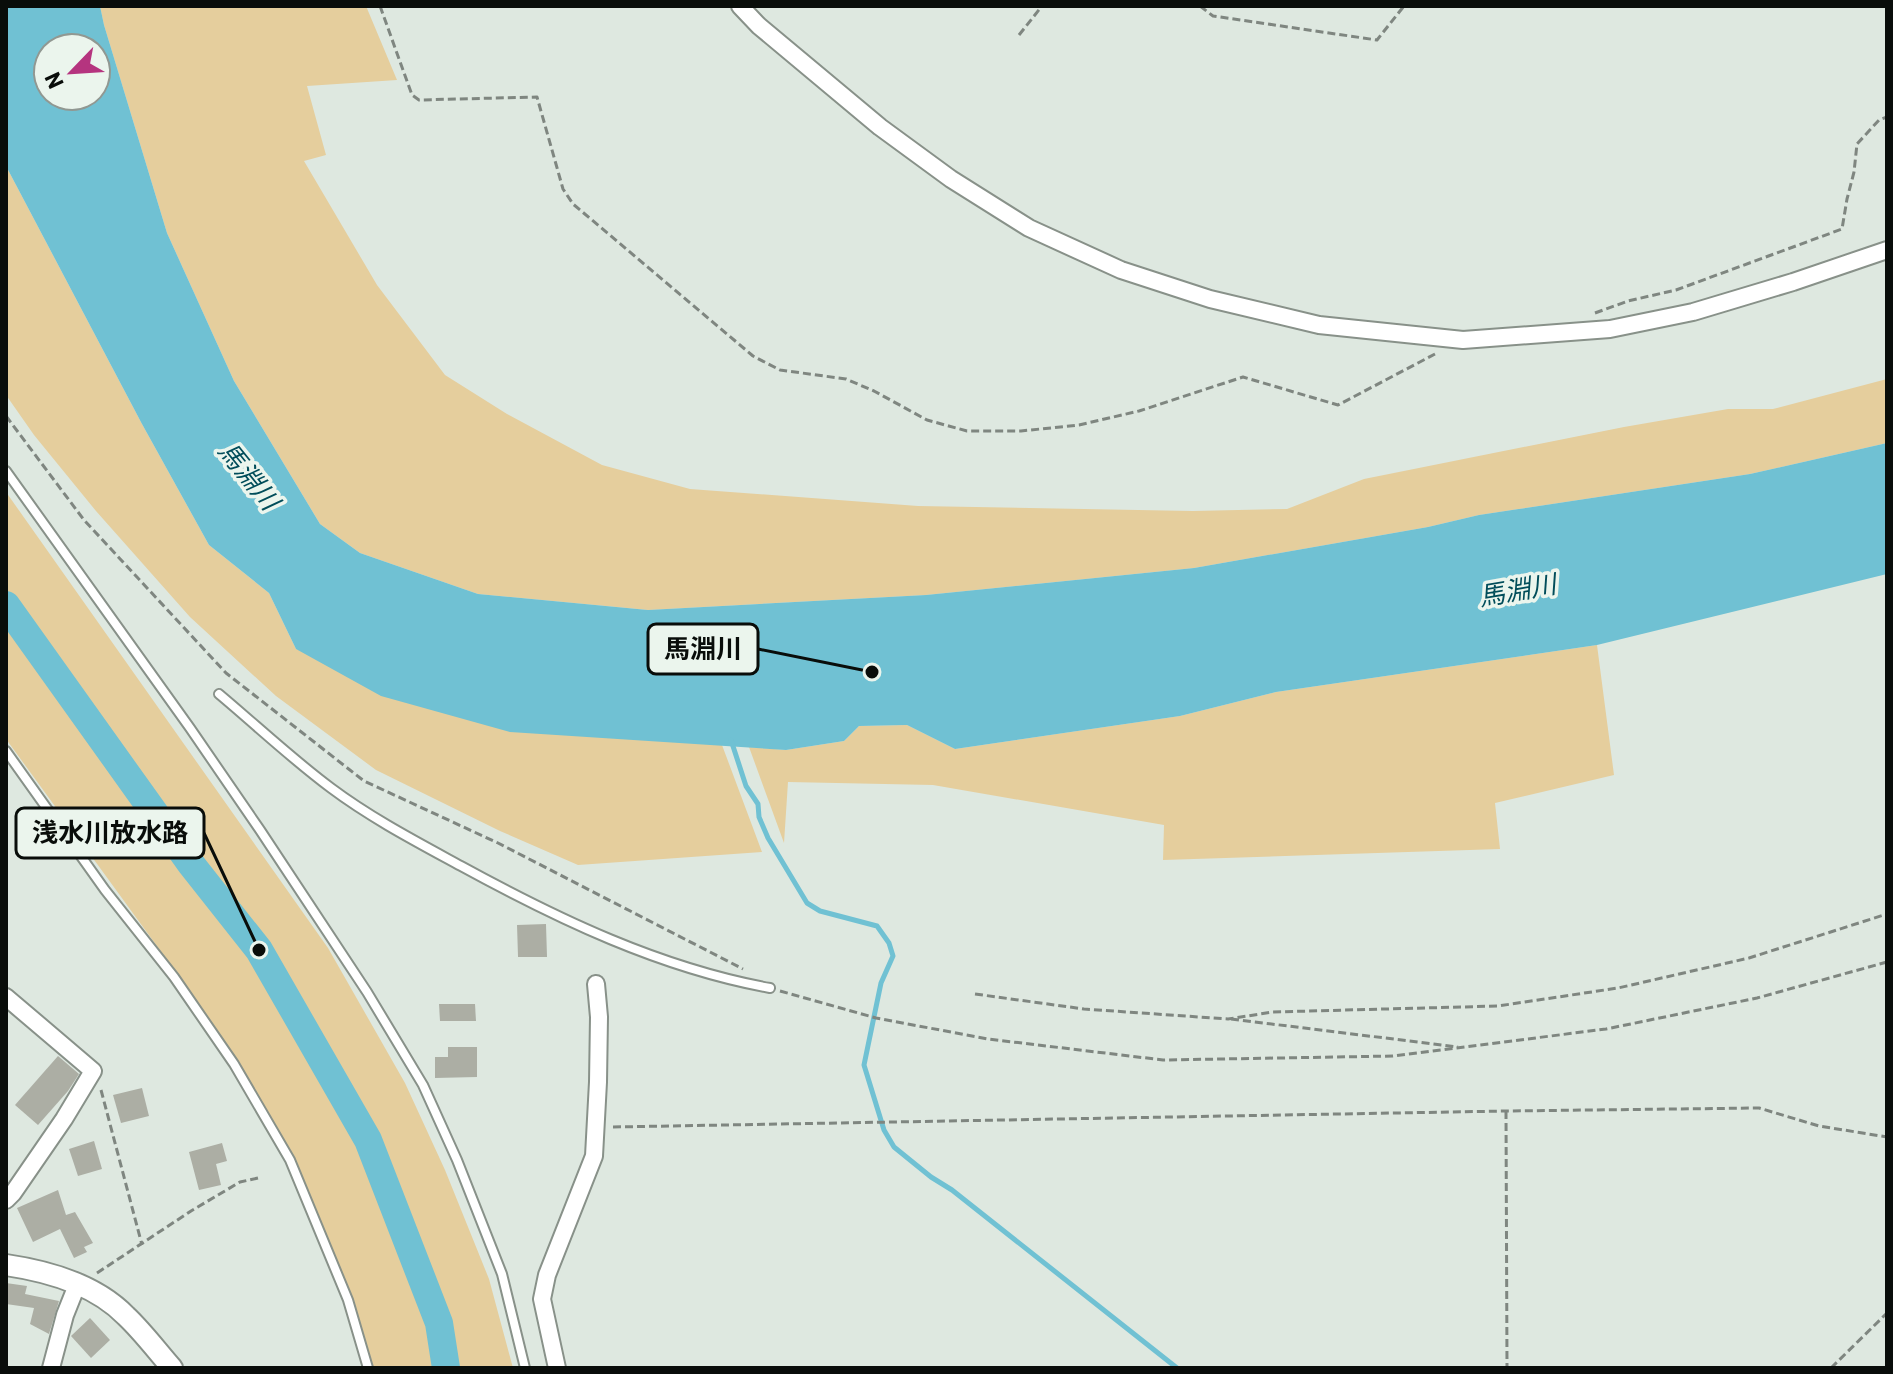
<svg xmlns="http://www.w3.org/2000/svg" width="1893" height="1374" font-family="Barlow,'Noto Sans JP',sans-serif">
	<rect width="100%" height="100%" fill="#dee8e0"/>
	<g fill="#e5ce9d">
		<polygon points="100,6 366,6 397,80 307,86 326,155 304,161 377,285 445,375 507,414 602,465 690,489 918,506 1193,511 1287,509 1364,479 1624,427 1728,409 1773,409 1887,379 1887,443 1750,474 1479,515 1428,527 1194,568 926,595 648,610 478,594 360,553 320,524 234,381 167,233 104,25"/>
		<polygon points="6,166 142,424 209,545 269,593 296,649 684,742 722,745 762,852 578,865 500,831 376,770 276,696 190,617 96,511 34,435 6,395"/>
		<polygon points="6,492 328,948 405,1083 445,1170 489,1279 513,1368 372,1368 353,1305 295,1159 241,1067 178,975 6,739"/>
		<polygon points="1597,645 1614,775 1495,803 1500,849 1163,860 1164,825 933,785 788,782 784,843 749,747 786,750 844,741 859,726 907,725 955,749 1180,716 1276,692"/>
	</g>
	<path fill="#70c1d3" fill-rule="evenodd" d="M 6,6 L 100,6 L 104,25 L 167,233 L 234,381 L 320,524 L 360,553 L 478,594 L 648,610 L 926,595 L 1194,568 L 1428,527 L 1479,515 L 1750,474 L 1887,443 L 1887,574 L 1597,645 L 1276,692 L 1180,716 L 955,749 L 907,725 L 859,726 L 844,741 L 786,750 L 510,732 L 381,696 L 296,649 L 269,593 L 209,545 L 142,424 L 6,166 ZM 48,48 L 96,48 L 96,96 L 48,96 Z"/>
	<g fill="none" stroke-linecap="round" stroke-linejoin="round">
		<polyline stroke="#70c1d3" stroke-width="5" points="731,740 746,786 758,804 759,817 768,838 807,903 820,911 877,926 889,943 893,956 881,983 864,1065 884,1130 894,1147 931,1177 952,1190 1177,1368"/>
		<polyline stroke="#70c1d3" stroke-width="28" points="6,605 191,864 259,950 368,1140 439,1323 446,1368"/>
	</g>
	<g fill="#acaea4">
		<polygon points="546,924 547,957 518,957 517,925"/>
		<polygon points="439,1004 475,1004 476,1021 440,1021"/>
		<polygon points="448,1047 477,1047 477,1077 435,1078 435,1057 448,1057"/>
		<polygon points="58,1056 79,1074 68,1091 38,1125 15,1105"/>
		<polygon points="142,1088 149,1116 121,1123 113,1095"/>
		<polygon points="94,1141 102,1169 78,1176 69,1149"/>
		<polygon points="222,1143 227,1161 216,1164 221,1185 199,1190 189,1152"/>
		<polygon points="58,1190 66,1215 75,1212 93,1243 84,1247 87,1252 74,1258 60,1229 33,1242 17,1208"/>
		<polygon points="6,1283 27,1286 25,1294 59,1301 49,1334 30,1324 34,1308 6,1304"/>
		<polygon points="90,1318 110,1340 91,1358 71,1336"/>
	</g>
	<g fill="none" stroke-linecap="round" stroke-linejoin="round">
		<g stroke="#889189" stroke-width="12">
			<g id="service">
				<polyline points="6,471 190,728 260,830 367,992 423,1085 457,1160 502,1274 525,1368"/>
				<path d="M 219,694 C 256,725 292,759 331,788 C 371,818 417,842 461,866 C 558,919 660,968 770,988"/>
				<polyline points="6,751 105,890 174,977 234,1064 290,1160 348,1300 368,1368"/>
			</g>
		</g>
		<g stroke="#889189" stroke-width="20">
			<g id="minor">
				<polyline points="740,6 759,26 880,127 951,179 1029,228 1121,270 1210,299 1319,325 1463,340 1610,329 1693,312 1793,282 1887,250"/>
				<polyline points="6,997 93,1071 64,1119 13,1193 6,1200"/>
				<polyline points="51,1368 65,1315 77,1285"/>
				<polyline points="557,1368 542,1299 547,1275 594,1156 598,1082 599,1017 596,984"/>
			</g>
		</g>
		<g stroke="#889189" stroke-width="24">
			<path id="tertiary" d="M 6,1265 C 47,1271 96,1285 126,1316 C 143,1332 157,1351 172,1368"/>
		</g>
		<g stroke="#7f8680" stroke-width="3" stroke-dasharray="8 4" stroke-linecap="butt">
			<polyline points="380,6 412,95 419,100 537,97 563,189 573,204 753,356 780,370 846,379 874,391 927,420 967,431 1021,431 1079,425 1139,411 1243,377 1338,405 1435,354"/>
			<polyline points="1200,6 1213,16 1377,40 1404,6"/>
			<polyline points="1019,35 1042,6"/>
			<polyline points="1595,313 1628,301 1676,290 1842,229 1847,199 1854,172 1857,144 1879,120 1887,117"/>
			<polyline points="6,416 84,520 226,673 364,781 498,843 743,969"/>
			<polyline points="780,991 876,1018 988,1039 1163,1060 1393,1056 1606,1029 1757,998 1887,962"/>
			<polyline points="975,994 1084,1009 1228,1019 1273,1012 1498,1006 1618,988 1749,958 1887,914"/>
			<polyline points="1231,1019 1458,1047"/>
			<polyline points="101,1090 142,1245"/>
			<polyline points="1506,1111 1507,1368"/>
			<polyline points="613,1127 1506,1111 1759,1108 1819,1126 1887,1137"/>
			<polyline points="97,1273 191,1211 240,1182 258,1178"/>
			<polyline points="1831,1368 1887,1313"/>
		</g>
		<use href="#service" stroke="#fff" stroke-width="8"/>
		<use href="#minor" stroke="#fff" stroke-width="16"/>
		<use href="#tertiary" stroke="#fff" stroke-width="20"/>
	</g>
	<g text-anchor="middle" dominant-baseline="central" stroke-width="7" stroke-linejoin="round" paint-order="stroke">
		<g font-size="26" font-style="italic" fill="#014d5a" stroke="#ebf5ed">
			<text transform="translate(250 475) rotate(51)">馬淵川</text>
			<text transform="translate(1517 589) rotate(-10)">馬淵川</text>
		</g>
	</g>
	<path fill="none" stroke="#090d0a" stroke-width="3" d="M872 672L758 649M259 950L204 833"/>
	<g fill="#090d0a" stroke="#ebf5ed" stroke-width="3">
		<circle cx="872" cy="672" r="8"/>
		<circle cx="259" cy="950" r="8"/>
	</g>
	<g fill="#ebf5ed" stroke="#090d0a" stroke-width="3">
		<rect x="648" y="624" width="110" height="50" rx="8"/>
		<rect x="16" y="808" width="188" height="50" rx="8"/>
	</g>
	<g font-size="26" text-anchor="middle" font-weight="bold" fill="#090d0a">
		<text x="703" y="658">馬淵川</text>
		<text x="110" y="842">浅水川放水路</text>
	</g>
	<rect width="1893" height="1374" fill="none" stroke="#090d0a" stroke-width="16"/>
	<g transform="translate(72 72) rotate(245)"><circle r="38" fill="#ebf5ed" stroke="#919892" stroke-width="2"/>
	<path d="M0-6L14 30L0 20L-14 30Z" fill="#b5347f"/>
	<text y="-12" font-size="22" font-weight="bold" text-anchor="middle" fill="#090d0a">N</text>
	</g>
</svg>
